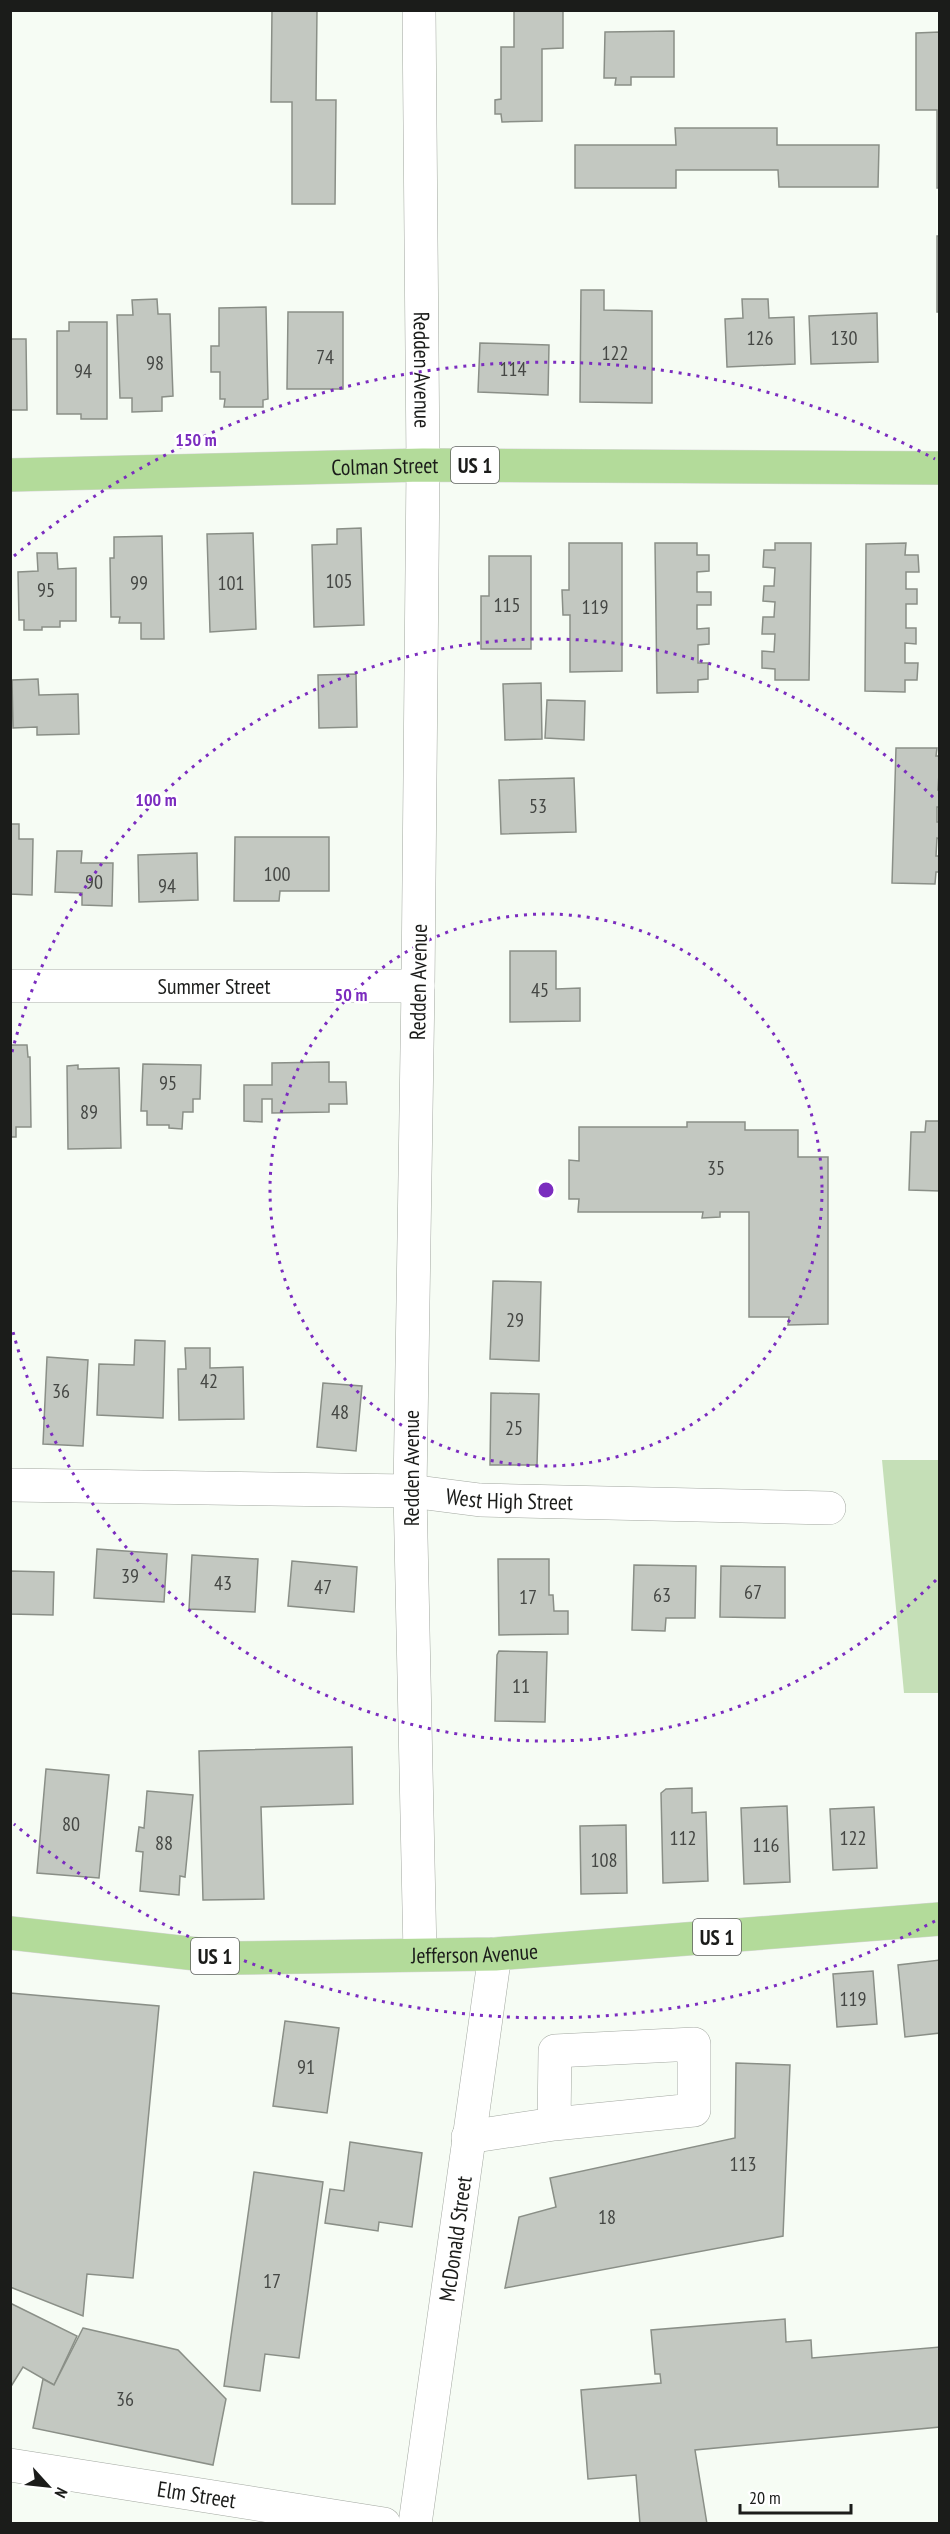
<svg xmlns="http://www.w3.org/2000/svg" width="950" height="2534" font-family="'PT Sans Narrow',sans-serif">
	<rect width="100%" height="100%" fill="#f6fcf4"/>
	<polygon fill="#c5dfb7" points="882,1460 939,1460 939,1693 904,1693"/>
	<g fill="#c3c8c1" stroke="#8a8f87" stroke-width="1.5">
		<polygon points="272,10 317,10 316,100 336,100 335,204 292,204 292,102 271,102"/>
		<polygon points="514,10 563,10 563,48 542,49 542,121 502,122 501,114 495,114 495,100 501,99 501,47 514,47"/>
		<polygon points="674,31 674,77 631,77 631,85 615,85 616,78 604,78 605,32"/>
		<polygon points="940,32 940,188 937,188 937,110 916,110 916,33"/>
		<polygon points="675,128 777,128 777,145 879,145 878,187 779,187 778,170 676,170 676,188 575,188 575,145 676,145"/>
		<rect x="937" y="236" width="3" height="76"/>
		<polygon points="581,290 604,290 604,310 652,311 652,403 580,402"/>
		<polygon points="157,299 158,314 170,314 173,396 162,397 162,411 132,412 132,398 120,398 117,315 133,315 132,300"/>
		<polygon points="742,299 768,299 769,318 794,317 795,364 727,367 725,319 743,318"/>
		<polygon points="266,307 268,399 263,400 263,407 224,407 225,399 220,399 220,372 211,372 211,346 219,346 219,308"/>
		<polygon points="288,312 343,312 343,389 287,389"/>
		<polygon points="877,313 878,362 811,364 809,316"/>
		<polygon points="69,322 107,322 107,419 81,419 81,414 57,414 57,331 69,331"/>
		<polygon points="10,339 26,339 27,410 10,410"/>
		<polygon points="480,343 549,345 548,395 478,392"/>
		<polygon points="361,528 364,625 314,627 312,545 337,544 337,529"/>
		<polygon points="253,533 256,629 210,632 207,534"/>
		<polygon points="162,536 164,639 141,639 141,623 119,623 120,617 111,617 110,558 114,558 114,537"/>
		<polygon points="569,543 622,543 622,671 570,672 570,615 563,615 562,590 569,590"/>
		<polygon points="655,543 697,543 697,555 709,555 709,571 697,572 697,592 711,592 711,605 697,605 697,629 709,628 709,644 698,645 698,663 708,663 708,679 698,680 698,692 657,693"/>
		<polygon points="775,543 811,543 809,680 775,680 775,669 762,668 762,651 774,652 775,634 762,634 763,617 774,617 775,602 763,601 764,586 774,586 775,568 763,567 764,550 775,550"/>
		<polygon points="906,543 905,555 918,555 919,572 906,572 906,589 917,589 917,604 906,604 906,628 916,628 916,644 905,643 905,663 918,663 917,680 905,680 905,692 865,691 866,544"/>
		<polygon points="37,553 57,553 58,569 76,568 76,621 60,621 60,627 42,627 42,630 24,630 24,620 19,620 18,572 38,571"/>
		<polygon points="489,556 531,556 531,649 481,649 481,596 489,596"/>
		<polygon points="356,674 357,727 319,728 318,675"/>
		<polygon points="38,679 39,695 78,694 79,734 37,735 37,727 13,728 12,680"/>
		<polygon points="541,683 542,739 505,740 503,684"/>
		<polygon points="547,700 585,701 584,740 545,738"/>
		<polygon points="896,748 937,748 936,756 940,756 938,790 940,790 940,807 937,807 937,822 940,822 940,839 937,838 936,856 940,856 940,872 936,872 935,884 892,883"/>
		<polygon points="574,778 576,832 501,834 499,780"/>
		<polygon points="10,824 19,824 19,839 33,839 32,895 10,894"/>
		<polygon points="235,837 329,837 329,891 280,891 279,901 234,901"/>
		<polygon points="57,851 82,851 81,863 113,863 112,906 82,905 82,893 55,892"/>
		<polygon points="197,853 198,900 139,902 138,855"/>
		<polygon points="510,951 556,951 556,989 580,988 580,1021 510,1022"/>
		<polygon points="10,1045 27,1045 28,1057 30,1057 31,1127 16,1127 16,1137 10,1137"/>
		<polygon points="329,1062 329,1082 346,1082 347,1104 329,1104 329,1112 272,1113 272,1099 262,1099 262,1122 244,1121 244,1085 272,1085 272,1063"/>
		<polygon points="143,1064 201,1065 200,1099 193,1099 193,1112 183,1112 182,1129 169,1128 169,1125 147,1125 147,1111 141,1111"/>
		<polygon points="78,1065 78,1069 119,1068 121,1148 68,1149 67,1066"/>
		<polygon points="926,1121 940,1121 940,1191 909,1190 911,1132 925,1132"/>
		<polygon points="687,1122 745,1122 745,1130 798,1130 798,1157 828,1157 828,1324 788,1325 789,1317 749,1317 749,1212 720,1212 720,1217 702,1218 703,1212 578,1212 579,1199 569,1199 569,1160 579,1161 579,1127 687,1127"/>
		<polygon points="493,1281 541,1282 539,1361 490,1359"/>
		<polygon points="135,1340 165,1341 163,1418 97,1415 99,1364 134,1365"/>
		<polygon points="185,1348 210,1348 210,1368 243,1367 244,1419 179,1420 178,1369 186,1369"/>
		<polygon points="47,1357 88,1360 83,1446 43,1444"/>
		<polygon points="323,1383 362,1386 356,1451 317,1447"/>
		<polygon points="491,1393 539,1394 537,1465 490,1465"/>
		<polygon points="97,1549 167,1554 164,1602 94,1598"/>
		<polygon points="192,1555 258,1559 255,1612 189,1609"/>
		<polygon points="498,1559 549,1559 549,1595 553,1595 554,1611 568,1611 568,1634 499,1635"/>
		<polygon points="292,1561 357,1567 354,1612 288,1606"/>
		<polygon points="634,1565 696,1566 695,1618 666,1618 665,1631 632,1630"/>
		<polygon points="721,1566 785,1567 785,1618 720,1617"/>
		<polygon points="10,1571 54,1572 53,1615 10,1614"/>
		<polygon points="499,1651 547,1652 545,1722 495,1721 497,1655"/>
		<polygon points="352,1747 353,1804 261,1807 264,1899 203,1900 199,1751"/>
		<polygon points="46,1769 109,1775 99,1878 37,1873"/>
		<polygon points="692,1788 692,1813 706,1812 708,1881 663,1883 661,1793 666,1789"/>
		<polygon points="147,1791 193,1795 185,1877 180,1876 179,1895 140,1891 143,1852 136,1851 139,1827 144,1828"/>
		<polygon points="787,1806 790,1882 744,1884 741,1808"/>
		<polygon points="874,1807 877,1868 833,1870 830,1809"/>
		<polygon points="626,1825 627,1893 581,1894 580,1826"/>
		<polygon points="940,1960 940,2033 905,2037 898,1965"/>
		<polygon points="873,1971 877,2024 837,2027 833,1974"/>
		<polygon points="10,1993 159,2006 133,2278 87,2274 83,2316 10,2287"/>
		<polygon points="285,2021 339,2028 327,2113 273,2106"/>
		<polygon points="736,2063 790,2065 783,2236 505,2288 519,2217 556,2207 550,2178 735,2138"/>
		<polygon points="350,2142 422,2153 412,2227 379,2222 378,2231 325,2223 330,2189 344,2191"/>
		<polygon points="254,2172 323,2182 299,2358 265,2354 260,2391 224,2386"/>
		<polygon points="10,2303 77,2336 54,2385 23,2367 10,2388"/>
		<polygon points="785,2319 786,2342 811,2340 812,2358 940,2347 940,2427 695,2450 707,2524 640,2524 636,2475 588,2479 581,2390 661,2383 660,2374 655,2374 651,2330"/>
		<polygon points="83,2328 178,2350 226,2399 213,2465 33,2428 43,2379 54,2385"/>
	</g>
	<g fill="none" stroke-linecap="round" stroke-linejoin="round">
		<g stroke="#a3a8a1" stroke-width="34">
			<g id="minor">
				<path id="s1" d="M 419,10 L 423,465 L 418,986 L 410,1491 L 420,1954"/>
				<path id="s2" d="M 10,986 L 418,986"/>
				<path id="s3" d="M 10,1485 L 410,1491 L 480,1500 L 829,1508"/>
				<polyline points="468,2137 554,2124 694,2110 694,2044 555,2051 554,2124"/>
				<path id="s4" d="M 10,2465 L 384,2524"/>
				<path id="s5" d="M 415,2524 L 495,1954"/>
			</g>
		</g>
		<g stroke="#d6d6d6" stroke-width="34">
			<g id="major">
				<path id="s6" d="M 10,475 L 423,465 L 940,468"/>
				<path id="s7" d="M 10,1933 L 232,1958 L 495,1954 L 940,1919"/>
			</g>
		</g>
		<use href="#minor" stroke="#fff" stroke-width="33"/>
		<use href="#major" stroke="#b3db9a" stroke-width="33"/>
	</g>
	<g fill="none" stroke="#7b2cbf" stroke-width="3" stroke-dasharray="3 6">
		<circle cx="546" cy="1190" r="276"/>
		<path d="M936 1580A552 552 0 0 1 12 1328M12 1052A552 552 0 0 1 936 800"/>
		<path d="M935 1921A828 828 0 0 1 14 1824M14 556A828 828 0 0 1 935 459"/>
	</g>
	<g text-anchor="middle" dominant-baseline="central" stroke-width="5" stroke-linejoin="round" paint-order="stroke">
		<g font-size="20" fill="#454744">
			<text x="760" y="338">126</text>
			<text x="844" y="338">130</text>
			<text x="615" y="353">122</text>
			<text x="325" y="357">74</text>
			<text x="155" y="363">98</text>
			<text x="513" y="369">114</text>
			<text x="83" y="371">94</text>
			<text x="339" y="581">105</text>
			<text x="139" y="583">99</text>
			<text x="231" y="583">101</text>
			<text x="46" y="590">95</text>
			<text x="507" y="605">115</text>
			<text x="595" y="607">119</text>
			<text x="538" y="806">53</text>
			<text x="277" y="874">100</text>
			<text x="94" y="882">90</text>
			<text x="167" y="886">94</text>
			<text x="540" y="990">45</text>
			<text x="168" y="1083">95</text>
			<text x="89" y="1112">89</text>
			<text x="716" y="1168">35</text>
			<text x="515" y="1320">29</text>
			<text x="209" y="1381">42</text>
			<text x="61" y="1391">36</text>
			<text x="340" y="1412">48</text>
			<text x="514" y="1428">25</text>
			<text x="130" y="1576">39</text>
			<text x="223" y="1583">43</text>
			<text x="323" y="1587">47</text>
			<text x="753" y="1592">67</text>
			<text x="662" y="1595">63</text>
			<text x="528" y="1597">17</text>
			<text x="521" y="1686">11</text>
			<text x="71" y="1824">80</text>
			<text x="683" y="1838">112</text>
			<text x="853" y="1838">122</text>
			<text x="164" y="1843">88</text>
			<text x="766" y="1845">116</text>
			<text x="604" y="1860">108</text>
			<text x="853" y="1999">119</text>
			<text x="306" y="2067">91</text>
			<text x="743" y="2164">113</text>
			<text x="607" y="2217">18</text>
			<text x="272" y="2281">17</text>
			<text x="125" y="2399">36</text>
		</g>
		<g fill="#fff" stroke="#5f605f" stroke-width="1.5">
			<rect x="451" y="447" width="48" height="36" rx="4.5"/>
			<rect x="693" y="1919" width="48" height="36" rx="4.5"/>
			<rect x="191" y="1938" width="48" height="36" rx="4.5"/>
		</g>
		<g font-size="21" font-weight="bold" fill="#1b1c1a">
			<text x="475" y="465">US 1</text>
			<text x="717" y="1937">US 1</text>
			<text x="215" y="1956">US 1</text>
		</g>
		<g font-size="22" fill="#1b1c1a" stroke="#fff">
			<text stroke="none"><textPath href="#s1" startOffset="360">Redden Avenue</textPath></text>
			<text stroke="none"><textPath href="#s6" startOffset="375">Colman Street</textPath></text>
			<text transform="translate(418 982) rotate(-89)">Redden Avenue</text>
			<text stroke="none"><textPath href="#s2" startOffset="204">Summer Street</textPath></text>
			<text transform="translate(411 1468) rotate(-90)">Redden Avenue</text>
			<text stroke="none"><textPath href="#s3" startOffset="500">West High Street</textPath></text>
			<text stroke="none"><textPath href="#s7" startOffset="466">Jefferson Avenue</textPath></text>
			<text stroke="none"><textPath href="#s5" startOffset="288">McDonald Street</textPath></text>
			<text stroke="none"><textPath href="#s4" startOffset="189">Elm Street</textPath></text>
		</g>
	</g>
	<circle cx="546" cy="1190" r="9" fill="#7b2cbf" stroke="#fff" stroke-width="3"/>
	<g font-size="18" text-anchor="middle" font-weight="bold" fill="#7b2cbf" stroke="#fff" stroke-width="5" stroke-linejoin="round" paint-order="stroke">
		<text x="196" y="446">150 m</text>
		<text x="156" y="806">100 m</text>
		<text x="351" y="1001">50 m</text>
	</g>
	<rect width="950" height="2534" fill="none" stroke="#1b1c1a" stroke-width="24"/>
	<g transform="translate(48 2486) rotate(117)" stroke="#ffffff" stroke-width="4.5" paint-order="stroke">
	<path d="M0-4.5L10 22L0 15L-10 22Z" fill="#1b1c1a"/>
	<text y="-9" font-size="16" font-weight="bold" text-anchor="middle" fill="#1b1c1a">N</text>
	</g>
	<path d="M740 2504v9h111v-9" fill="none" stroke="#1b1c1a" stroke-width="3"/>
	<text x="749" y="2504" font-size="18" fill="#1b1c1a" stroke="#ffffff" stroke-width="4.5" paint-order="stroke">20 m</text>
</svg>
